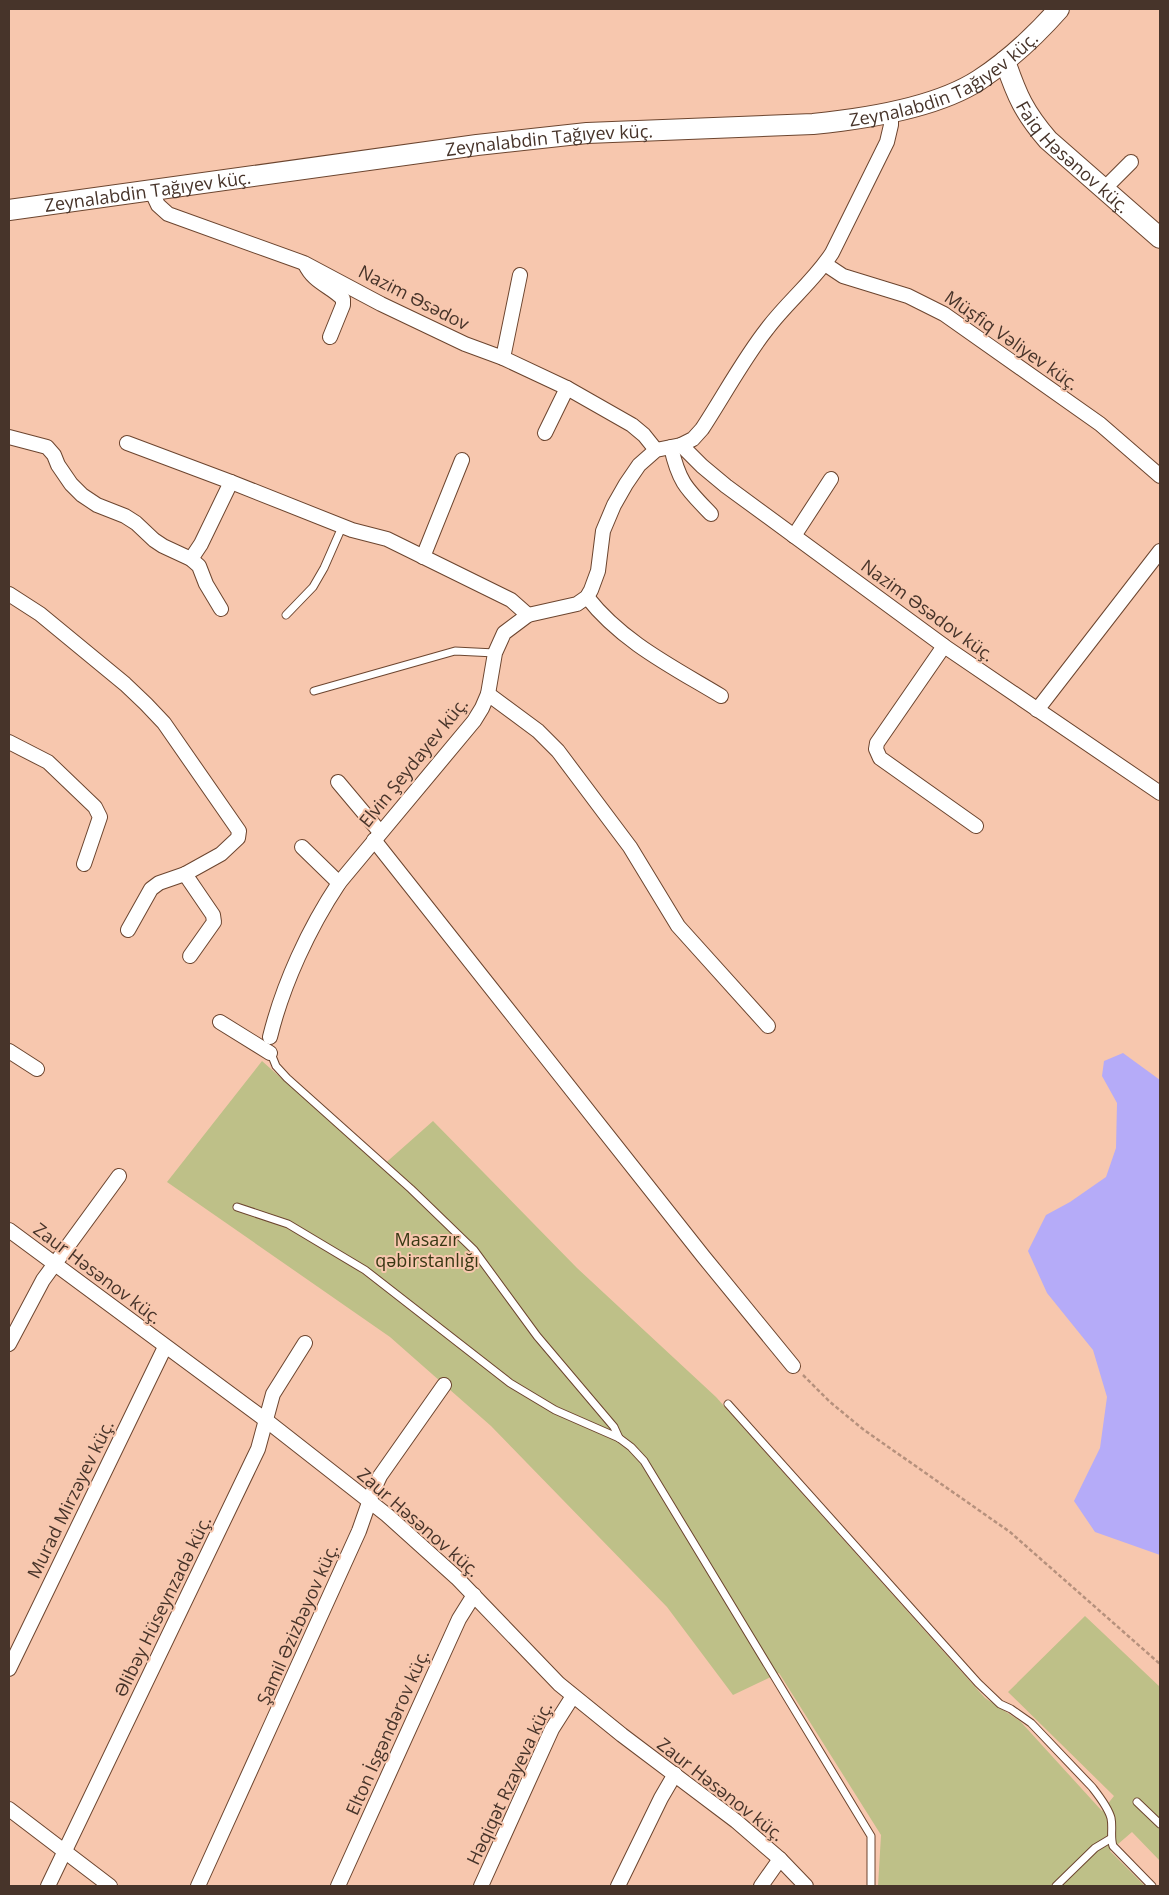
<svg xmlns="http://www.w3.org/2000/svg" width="1169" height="1895" font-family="'Open Sans',sans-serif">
	<rect width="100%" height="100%" fill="#f7c7ae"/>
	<polygon fill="#bec088" points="262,1061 381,1167 433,1121 577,1268 716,1397 985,1698 1020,1721 1102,1811 1114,1796 1008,1692 1085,1616 1160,1687 1160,1861 1132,1832 1110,1851 1145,1886 878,1886 881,1835 779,1673 733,1695 667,1607 491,1426 390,1337 167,1182"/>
	<polygon fill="#b5abf8" points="1123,1053 1160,1080 1160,1555 1095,1532 1074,1501 1100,1448 1107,1397 1093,1350 1047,1293 1028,1251 1046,1215 1070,1202 1106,1177 1116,1148 1117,1103 1102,1076 1104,1061"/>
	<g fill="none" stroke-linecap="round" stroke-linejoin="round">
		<g stroke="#6c452f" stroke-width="9">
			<g id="lane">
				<polyline points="286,615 313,587 324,568 342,527"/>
				<polyline points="314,691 455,651 495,653"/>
				<polyline points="270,1051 276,1066 287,1078 411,1189 474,1250 537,1336 614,1427 619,1438"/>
				<polyline points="237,1207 288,1224 365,1270 510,1383 555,1410 619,1438 631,1447 644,1461 871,1836 871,1886"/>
				<path d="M 728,1404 L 978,1683 L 1000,1704 L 1011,1709 L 1031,1723 L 1092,1787 C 1099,1796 1108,1807 1111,1818 C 1113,1828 1110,1837 1113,1846 L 1152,1886"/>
				<polyline points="1137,1802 1160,1824"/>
				<polyline points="1056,1886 1095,1848 1110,1839"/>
			</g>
		</g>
		<g stroke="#6c452f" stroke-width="16">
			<g id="street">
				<polyline points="1104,189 1131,162"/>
				<polyline points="151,190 158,205 168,214 304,263 381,304 465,344 503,358 567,388 632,425 644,435 656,450"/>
				<path d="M 305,264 C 314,283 329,285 343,299 L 343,305 L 330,337"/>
				<polyline points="825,264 843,276 908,296 944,314 1100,424 1160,476"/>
				<polyline points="503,358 520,275"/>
				<polyline points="545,433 567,388"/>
				<polyline points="9,437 47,447 54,455 58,465 71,484 82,495 97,505 125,516 136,523 154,540 163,546 191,559 199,566 206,584 221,609"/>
				<polyline points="127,443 231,482 352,530 387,539 511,600 528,615"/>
				<polyline points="681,445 702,466 726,486 944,646 1160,793"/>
				<path d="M 671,447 C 679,483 687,489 711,514"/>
				<polyline points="794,536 831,479"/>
				<polyline points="423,557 462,460"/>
				<polyline points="191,559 201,544 231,482"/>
				<polyline points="9,594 40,614 125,684 146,704 164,723 239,831 238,838 221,854 185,874 159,883 151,889 128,930"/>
				<path d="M 587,597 C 622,642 673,667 721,696"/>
				<polyline points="944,646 877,743 876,749 880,758 976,826"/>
				<polyline points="488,694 538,731 558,751 630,847 678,926 768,1026"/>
				<polyline points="1037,710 1160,551"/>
				<polyline points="9,742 48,762 95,807 100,817 84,864"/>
				<polyline points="338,782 380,832"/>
				<polyline points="374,840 703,1256 793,1366"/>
				<polyline points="302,847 339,883"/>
				<polyline points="185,874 213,915 214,922 190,956"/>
				<polyline points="220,1022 270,1053"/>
				<path d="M 270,1037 C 283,984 309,928 339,883 L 474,721 L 482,708 L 488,694 L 495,653 L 504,633 L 528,615 L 577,604 L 587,597 L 591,590 L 598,571 L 603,531 L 614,505 L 626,484 L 639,465 L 656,450 L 681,445 L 693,439 L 702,429 C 723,397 744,358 767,329 C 787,302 814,281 832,253 L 887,142 L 891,125 L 891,112"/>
				<polyline points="9,1051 37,1069"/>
				<polyline points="9,1230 267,1421 387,1515 457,1578 559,1684 622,1735 736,1821 780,1859 806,1886"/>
				<polyline points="9,1344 43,1280 119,1176"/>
				<polyline points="9,1669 165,1347"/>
				<polyline points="9,1809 110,1886"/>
				<polyline points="48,1886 258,1449 273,1394 305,1343"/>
				<polyline points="198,1886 359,1531 373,1491 380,1476 444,1385"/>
				<polyline points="338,1886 459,1619 474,1595"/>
				<polyline points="481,1886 552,1729 573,1696"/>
				<polyline points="618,1886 661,1798 675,1774"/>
				<polyline points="761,1886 780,1859"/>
			</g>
		</g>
		<g stroke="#6c452f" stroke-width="22">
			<g id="secondary">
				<path id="s1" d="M 1005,61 C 1017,96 1024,112 1048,140 L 1160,238"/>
				<path id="s2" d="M 9,210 L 477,145 L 587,133 L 813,124 C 863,119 936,108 979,80 C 1008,61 1036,35 1059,9"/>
			</g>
		</g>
		<polyline stroke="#b6917d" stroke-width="2.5" stroke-dasharray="4 2.5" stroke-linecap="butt" points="803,1375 830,1402 864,1430 1010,1532 1160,1664"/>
		<use href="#lane" stroke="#fff" stroke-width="7"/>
		<use href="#street" stroke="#fff" stroke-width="14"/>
		<use href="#secondary" stroke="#fff" stroke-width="20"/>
	</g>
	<g text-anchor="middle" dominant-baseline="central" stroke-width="4" stroke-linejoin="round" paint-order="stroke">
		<g font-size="18" fill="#47342a" stroke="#f7c7ae">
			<text stroke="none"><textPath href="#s2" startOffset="950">Zeynalabdin Tağıyev küç.</textPath></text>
			<text stroke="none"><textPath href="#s2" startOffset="545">Zeynalabdin Tağıyev küç.</textPath></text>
			<text stroke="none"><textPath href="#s1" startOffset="120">Faiq Həsənov küç.</textPath></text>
			<text stroke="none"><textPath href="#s2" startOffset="140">Zeynalabdin Tağıyev küç.</textPath></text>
			<text transform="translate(414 297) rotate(27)">Nazim Əsədov</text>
			<text transform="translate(1012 340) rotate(35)">Müşfiq Vəliyev küç.</text>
			<text transform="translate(928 610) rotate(36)">Nazim Əsədov küç.</text>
			<text transform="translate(413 762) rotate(-51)">Elvin Şeydayev küç.</text>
			<text transform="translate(98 1273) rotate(37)">Zaur Həsənov küç.</text>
			<text transform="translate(70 1499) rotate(-64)">Murad Mirzəyev küç.</text>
			<text transform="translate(419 1522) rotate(41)">Zaur Həsənov küç.</text>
			<text transform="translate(162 1606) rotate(-64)">Əlibəy Hüseynzadə küç.</text>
			<text transform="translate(297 1624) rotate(-66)">Şamil Əzizbəyov küç.</text>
			<text transform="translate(387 1732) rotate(-66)">Elton İsgəndərov küç.</text>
			<text transform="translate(509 1783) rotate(-65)">Həqiqət Rzayeva küç.</text>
			<text transform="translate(721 1789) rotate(38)">Zaur Həsənov küç.</text>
		</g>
		<g font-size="18" fill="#383813" stroke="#f7c7ae">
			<text x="427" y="1239">Masazır<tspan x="427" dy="21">qəbirstanlığı</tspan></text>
		</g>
	</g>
	<rect width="1169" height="1895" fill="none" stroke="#47342a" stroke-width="20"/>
</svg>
